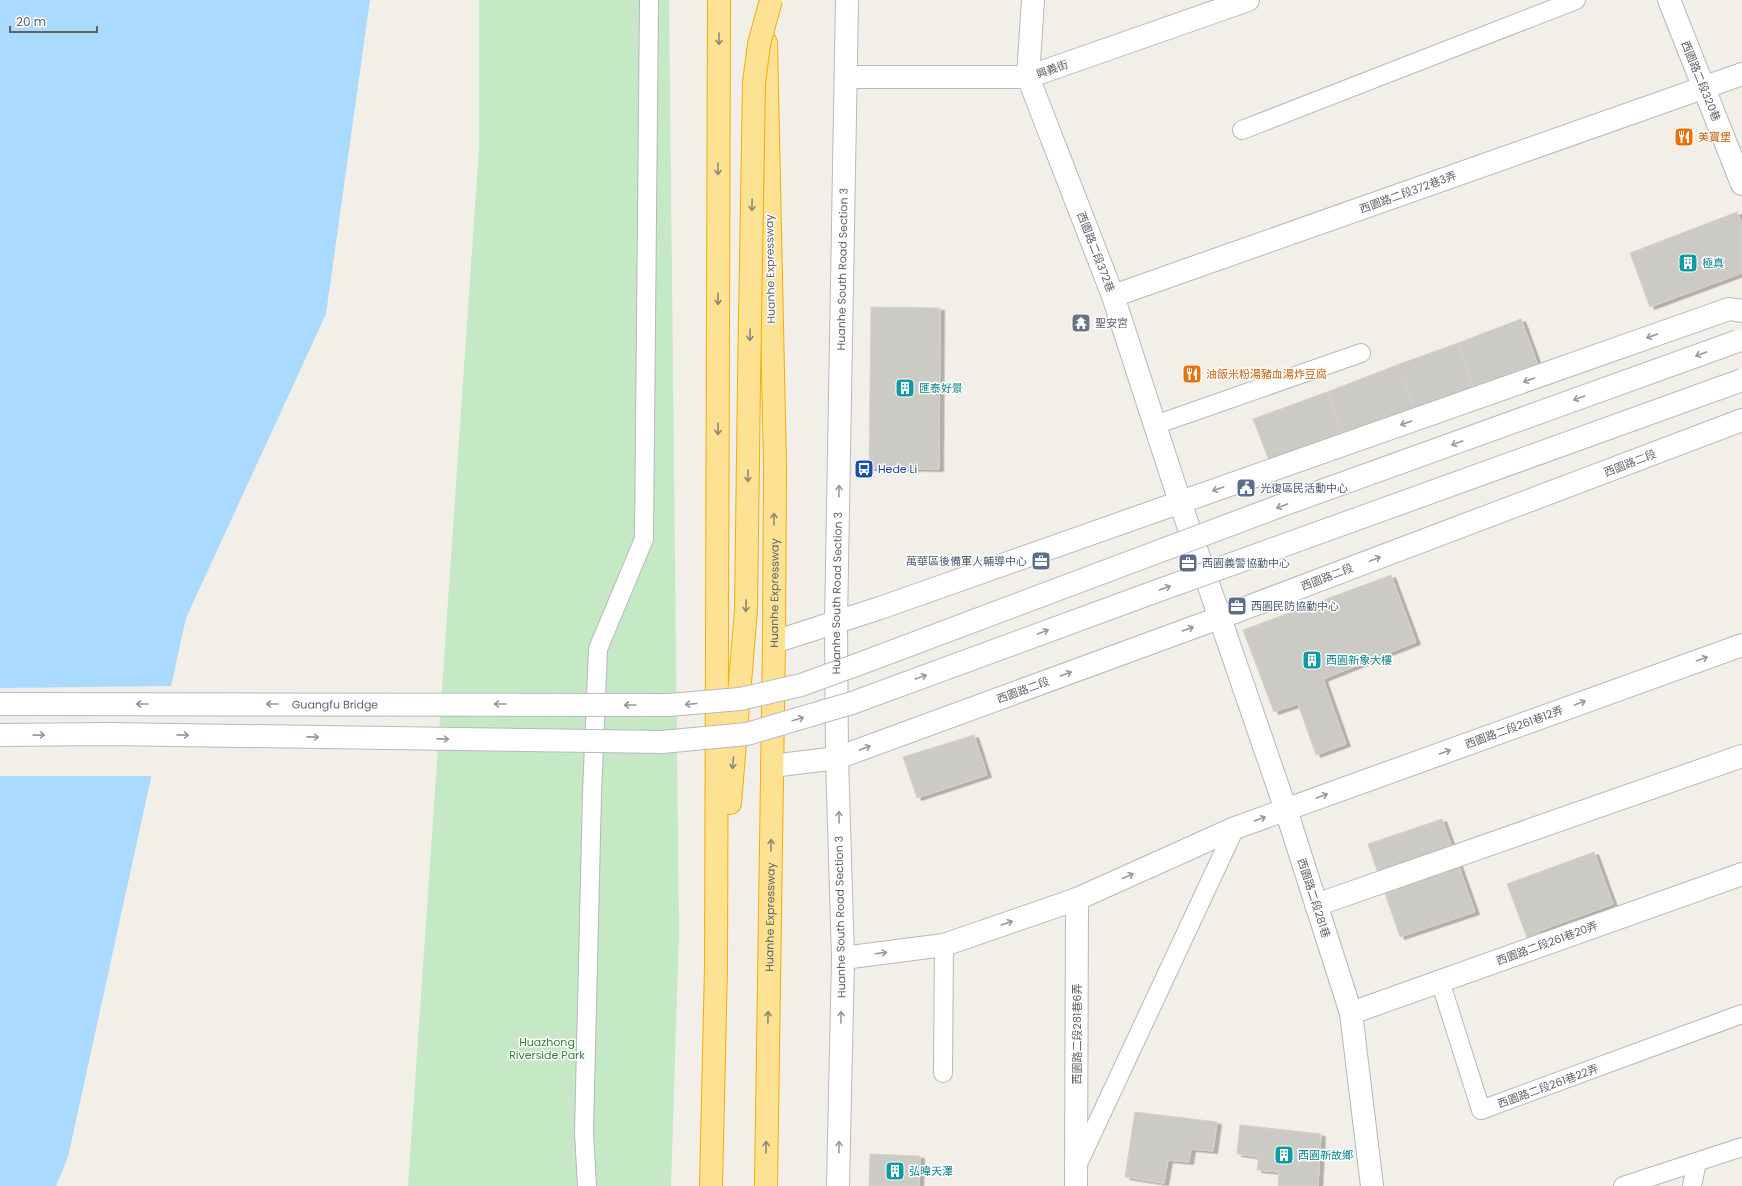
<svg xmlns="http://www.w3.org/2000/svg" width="1742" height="1186" font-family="Poppins,'Noto Sans TC',sans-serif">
	<defs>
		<filter id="shadow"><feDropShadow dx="4.5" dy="2.5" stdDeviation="0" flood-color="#0004"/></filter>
	</defs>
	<rect width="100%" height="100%" fill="#f1efe8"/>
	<polygon fill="#c5e8c5" points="479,0 669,0 679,933 671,1186 408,1186 479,148"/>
	<polygon fill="#aadaff" points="0,0 370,0 326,314 186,618 68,1157 56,1186 0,1186"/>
	<polygon fill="#f1efe8" points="173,686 154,776 0,776 0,688"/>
	<g fill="#cccac5" stroke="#d6d1c6" filter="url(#shadow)">
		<polygon points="1737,212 1742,224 1742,273 1650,307 1630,253"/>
		<polygon points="871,307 940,308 939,469 869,468"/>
		<polygon points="1521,319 1543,379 1480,403 1458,343"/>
		<polygon points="1458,343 1480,403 1420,425 1397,365"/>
		<polygon points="1397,365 1420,425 1349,448 1327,392"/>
		<polygon points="1327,392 1349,448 1275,476 1253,419"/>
		<polygon points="1391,575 1416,642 1323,679 1346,744 1316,755 1298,704 1274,712 1243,630"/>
		<polygon points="974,735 987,775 917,798 903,757"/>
		<polygon points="1442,819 1475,912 1400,937 1368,844"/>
		<polygon points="1594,852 1613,904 1539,931 1543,944 1531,948 1507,884"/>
		<polygon points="1135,1112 1217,1122 1213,1151 1191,1149 1189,1162 1168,1160 1164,1183 1125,1177"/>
		<polygon points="1240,1125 1321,1134 1318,1186 1278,1186 1279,1172 1257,1170 1259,1157 1237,1154"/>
		<polygon points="870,1154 920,1156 919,1186 869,1186"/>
	</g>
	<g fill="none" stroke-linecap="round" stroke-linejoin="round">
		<g stroke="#b5b8bc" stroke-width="20">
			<g id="lane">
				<polyline points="1242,130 1576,0"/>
				<polyline points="1155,425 1361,353"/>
				<polyline points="1440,981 1481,1110 1742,1014"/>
				<polyline points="943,1073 944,945"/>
				<polyline points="1077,1166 1235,828"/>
				<polyline points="587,1186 584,1132 592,793 598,649 644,539 649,0"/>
				<polyline points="1623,1186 1742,1147"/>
				<polyline points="1692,1186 1697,1162"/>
			</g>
		</g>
		<g stroke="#b5b8bc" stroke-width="24">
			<g id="street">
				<polyline points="1033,0 1028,77 1113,296 1180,502 1286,810 1351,1013 1372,1186"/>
				<polyline points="1669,0 1742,184"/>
				<polyline points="846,77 1028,77 1248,0"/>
				<polyline points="1113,296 1742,74"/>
				<polyline points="774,642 880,608 1729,309 1742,311"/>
				<polyline points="772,766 837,758 1219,618 1742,420"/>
				<polyline points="1316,905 1742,756"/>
				<polyline points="843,958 944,945 1077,899 1235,828 1742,645"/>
				<polyline points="1351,1013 1742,874"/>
				<polyline points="1076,1186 1077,899"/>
			</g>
		</g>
		<g stroke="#b6babf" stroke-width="24">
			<g id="secondary">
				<path id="s1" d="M 838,1186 L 843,958 L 837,758 L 836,623 L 847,0"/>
			</g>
		</g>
		<g stroke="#f9ab00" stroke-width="24">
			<g id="highway">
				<polyline points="730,803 746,610 749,381"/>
				<polyline points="711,1186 716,966 719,0"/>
				<path id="s2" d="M 766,1186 L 774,642 L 775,466 L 766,43"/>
			</g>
		</g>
		<use href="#lane" stroke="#fff" stroke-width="18"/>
		<use href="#street" stroke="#fff" stroke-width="22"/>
		<use href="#secondary" stroke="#fff" stroke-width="22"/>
		<use href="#highway" stroke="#fde293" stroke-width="22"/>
		<g stroke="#b6babf" stroke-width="24" stroke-linecap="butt">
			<g id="secondary-bridge">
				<path id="s3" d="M 0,704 L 669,705 L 740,699 L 801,685 L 859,664 L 1277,507 L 1738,341"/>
				<polyline points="0,735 109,734 662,742 747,734 852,703 1146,595 1742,380"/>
			</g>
		</g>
		<g stroke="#f9ab00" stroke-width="24" stroke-linecap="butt">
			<polyline id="highway-bridge" points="749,381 754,83 759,44 771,0"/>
		</g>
		<use href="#secondary-bridge" stroke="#fff" stroke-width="22"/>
		<use href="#highway-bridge" stroke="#fde293" stroke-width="22"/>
	</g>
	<defs><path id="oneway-shaft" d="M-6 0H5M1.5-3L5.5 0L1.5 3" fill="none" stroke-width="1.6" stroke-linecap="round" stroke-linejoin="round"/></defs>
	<g stroke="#8e8975">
		<use href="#oneway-shaft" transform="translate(719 39) rotate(90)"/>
		<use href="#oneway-shaft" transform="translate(718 169) rotate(90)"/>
		<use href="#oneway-shaft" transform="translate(752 205) rotate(91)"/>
		<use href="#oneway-shaft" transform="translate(718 299) rotate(90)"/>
		<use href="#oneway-shaft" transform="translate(750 335) rotate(91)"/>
		<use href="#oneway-shaft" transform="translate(718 429) rotate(90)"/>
		<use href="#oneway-shaft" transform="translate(748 476) rotate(91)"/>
		<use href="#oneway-shaft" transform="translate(774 519) rotate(-90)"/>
		<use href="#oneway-shaft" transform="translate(746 606) rotate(92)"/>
		<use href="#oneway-shaft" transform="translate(733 763) rotate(95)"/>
		<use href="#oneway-shaft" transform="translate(771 845) rotate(-89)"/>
		<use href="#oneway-shaft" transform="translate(768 1017) rotate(-89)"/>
		<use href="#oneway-shaft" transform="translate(766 1147) rotate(-89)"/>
	</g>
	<g stroke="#979a9d">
		<use href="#oneway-shaft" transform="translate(1652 336) rotate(161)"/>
		<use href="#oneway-shaft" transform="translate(1701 354) rotate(160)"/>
		<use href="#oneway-shaft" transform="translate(1529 380) rotate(161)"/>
		<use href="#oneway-shaft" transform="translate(1579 398) rotate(160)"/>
		<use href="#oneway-shaft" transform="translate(1406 423) rotate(161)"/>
		<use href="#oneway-shaft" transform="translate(1457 443) rotate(160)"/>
		<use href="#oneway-shaft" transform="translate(1218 489) rotate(161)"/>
		<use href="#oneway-shaft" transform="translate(839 491) rotate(-89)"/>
		<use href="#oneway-shaft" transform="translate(1282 506) rotate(160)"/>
		<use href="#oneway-shaft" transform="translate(1375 559) rotate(-21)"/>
		<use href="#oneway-shaft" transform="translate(1165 588) rotate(-20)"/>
		<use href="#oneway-shaft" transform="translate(1188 629) rotate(-20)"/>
		<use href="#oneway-shaft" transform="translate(1043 632) rotate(-20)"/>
		<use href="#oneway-shaft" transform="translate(1702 659) rotate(-20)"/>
		<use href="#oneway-shaft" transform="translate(1066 674) rotate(-20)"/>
		<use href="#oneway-shaft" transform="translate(921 677) rotate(-20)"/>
		<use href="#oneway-shaft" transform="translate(1580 703) rotate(-20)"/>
		<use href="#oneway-shaft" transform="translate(142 704) rotate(180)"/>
		<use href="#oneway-shaft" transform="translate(272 704) rotate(180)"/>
		<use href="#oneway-shaft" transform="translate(500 704) rotate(-180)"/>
		<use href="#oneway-shaft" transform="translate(691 704) rotate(175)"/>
		<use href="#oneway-shaft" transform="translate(630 705) rotate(-180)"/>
		<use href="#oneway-shaft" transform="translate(798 719) rotate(-17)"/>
		<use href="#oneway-shaft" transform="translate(39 735) rotate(-1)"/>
		<use href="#oneway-shaft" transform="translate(183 735) rotate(1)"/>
		<use href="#oneway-shaft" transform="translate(313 737) rotate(1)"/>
		<use href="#oneway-shaft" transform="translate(443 739) rotate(1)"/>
		<use href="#oneway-shaft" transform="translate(865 748) rotate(-20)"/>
		<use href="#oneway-shaft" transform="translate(1445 752) rotate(-20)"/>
		<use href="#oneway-shaft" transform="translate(1322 796) rotate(-20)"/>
		<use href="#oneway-shaft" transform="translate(839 817) rotate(-92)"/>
		<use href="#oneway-shaft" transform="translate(1260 819) rotate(-20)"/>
		<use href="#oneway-shaft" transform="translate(1128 876) rotate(-24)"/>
		<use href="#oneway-shaft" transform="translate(1007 923) rotate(-19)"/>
		<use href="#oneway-shaft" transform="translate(881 953) rotate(-7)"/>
		<use href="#oneway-shaft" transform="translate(841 1017) rotate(-89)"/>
		<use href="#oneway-shaft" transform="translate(839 1147) rotate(-89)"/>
	</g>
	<defs>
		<g id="restaurant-square" transform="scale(1)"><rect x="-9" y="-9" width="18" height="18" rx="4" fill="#e8710a" stroke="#fff"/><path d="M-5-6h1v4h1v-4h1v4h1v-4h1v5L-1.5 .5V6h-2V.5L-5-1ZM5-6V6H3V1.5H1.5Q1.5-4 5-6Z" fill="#fff"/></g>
		<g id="building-square" transform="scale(1)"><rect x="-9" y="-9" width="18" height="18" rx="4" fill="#0f9aa8" stroke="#fff"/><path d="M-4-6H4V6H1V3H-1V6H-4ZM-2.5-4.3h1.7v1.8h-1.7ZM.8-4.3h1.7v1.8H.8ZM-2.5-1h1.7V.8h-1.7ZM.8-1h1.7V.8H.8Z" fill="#fff"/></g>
		<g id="temple-square" transform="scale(1)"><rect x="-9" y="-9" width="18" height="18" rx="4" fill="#6b7280" stroke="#fff"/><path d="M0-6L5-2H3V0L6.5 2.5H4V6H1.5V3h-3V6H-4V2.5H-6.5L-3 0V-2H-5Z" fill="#fff"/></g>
		<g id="bus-square" transform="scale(1)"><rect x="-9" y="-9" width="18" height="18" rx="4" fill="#1a4fb4" stroke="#fff"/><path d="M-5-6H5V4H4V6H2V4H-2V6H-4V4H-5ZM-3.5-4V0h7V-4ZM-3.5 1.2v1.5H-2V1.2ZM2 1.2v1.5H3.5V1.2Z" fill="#fff"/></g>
		<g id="civic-square" transform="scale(1)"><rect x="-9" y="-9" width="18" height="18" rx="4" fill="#5c6f8a" stroke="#fff"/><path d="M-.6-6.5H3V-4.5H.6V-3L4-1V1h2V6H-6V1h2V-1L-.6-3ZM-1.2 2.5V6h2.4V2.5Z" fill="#fff"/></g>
		<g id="office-square" transform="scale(1)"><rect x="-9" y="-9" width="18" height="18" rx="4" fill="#5c6f8a" stroke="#fff"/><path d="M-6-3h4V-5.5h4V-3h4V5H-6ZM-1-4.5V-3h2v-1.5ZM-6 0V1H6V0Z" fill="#fff"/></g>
	</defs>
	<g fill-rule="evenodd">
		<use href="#restaurant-square" x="1684" y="137"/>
		<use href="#building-square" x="1688" y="263"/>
		<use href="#temple-square" x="1081" y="323"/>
		<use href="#restaurant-square" x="1192" y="374"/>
		<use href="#building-square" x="905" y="388"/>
		<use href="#bus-square" x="864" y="469"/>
		<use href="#civic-square" x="1246" y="488"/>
		<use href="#office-square" x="1041" y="561"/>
		<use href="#office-square" x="1188" y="563"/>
		<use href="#office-square" x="1237" y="606"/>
		<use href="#building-square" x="1312" y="660"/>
		<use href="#building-square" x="1284" y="1155"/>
		<use href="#building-square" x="895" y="1171"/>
	</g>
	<g text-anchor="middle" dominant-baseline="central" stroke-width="3" stroke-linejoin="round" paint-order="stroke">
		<g font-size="11" fill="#5f6368" stroke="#fff">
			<text transform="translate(1052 69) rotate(-19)">興義街</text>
			<text transform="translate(1701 81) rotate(68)">西園路二段320巷</text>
			<text transform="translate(1408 192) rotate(-20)">西園路二段372巷3弄</text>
			<text transform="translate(1096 252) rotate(69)">西園路二段372巷</text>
			<text transform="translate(770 269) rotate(-91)">Huanhe Expressway</text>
			<text stroke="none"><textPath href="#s1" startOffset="917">Huanhe South Road Section 3</textPath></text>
			<text transform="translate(1630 463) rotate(-21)">西園路二段</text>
			<text transform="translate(1327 577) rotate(-21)">西園路二段</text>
			<text stroke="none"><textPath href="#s2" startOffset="593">Huanhe Expressway</textPath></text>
			<text stroke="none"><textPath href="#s1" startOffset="593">Huanhe South Road Section 3</textPath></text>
			<text transform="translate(1023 690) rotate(-20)">西園路二段</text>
			<text stroke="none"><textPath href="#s3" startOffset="335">Guangfu Bridge</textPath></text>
			<text transform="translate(1514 727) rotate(-20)">西園路二段261巷12弄</text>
			<text transform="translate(1314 898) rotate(72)">西園路二段281巷</text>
			<text stroke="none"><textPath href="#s2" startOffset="269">Huanhe Expressway</textPath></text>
			<text transform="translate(840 917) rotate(-91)">Huanhe South Road Section 3</text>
			<text transform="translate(1547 943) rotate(-20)">西園路二段261巷20弄</text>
			<text transform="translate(1077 1034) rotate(-90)">西園路二段281巷6弄</text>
			<text transform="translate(1548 1086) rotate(-20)">西園路二段261巷22弄</text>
		</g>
		<g font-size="11" fill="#c56008" stroke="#fff" text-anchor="start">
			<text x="1698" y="137">美寶堡</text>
			<text x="1206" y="374">油飯米粉湯豬血湯炸豆腐</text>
		</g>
		<g font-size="11" fill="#0d838f" stroke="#fff" text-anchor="start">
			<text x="1702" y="263">極真</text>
			<text x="919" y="388">匯泰好景</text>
			<text x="1326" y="660">西園新象大樓</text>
			<text x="1298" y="1155">西園新故鄉</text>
			<text x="909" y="1171">弘暐天澤</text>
		</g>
		<g font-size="11" fill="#5b616d" stroke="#fff" text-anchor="start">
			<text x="1095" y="323">聖安宮</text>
		</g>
		<g font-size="11" fill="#164399" stroke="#fff" text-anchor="start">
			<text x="878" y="469">Hede Li</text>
		</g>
		<g font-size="11" fill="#4e5e75" stroke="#fff" text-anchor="start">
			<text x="1260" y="488">光復區民活動中心</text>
			<text x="1027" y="561" text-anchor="end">萬華區後備軍人輔導中心</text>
			<text x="1202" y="563">西園義警協勤中心</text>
			<text x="1251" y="606">西園民防協勤中心</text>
		</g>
		<g font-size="11" fill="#348238" stroke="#fff">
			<text x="547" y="1042">Huazhong<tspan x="547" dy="13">Riverside Park</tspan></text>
		</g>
	</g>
	<path d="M10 26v6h87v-6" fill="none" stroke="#5f6368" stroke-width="2"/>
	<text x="16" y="26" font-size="12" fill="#5f6368" stroke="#ffffff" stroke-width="3" paint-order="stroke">20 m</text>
</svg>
